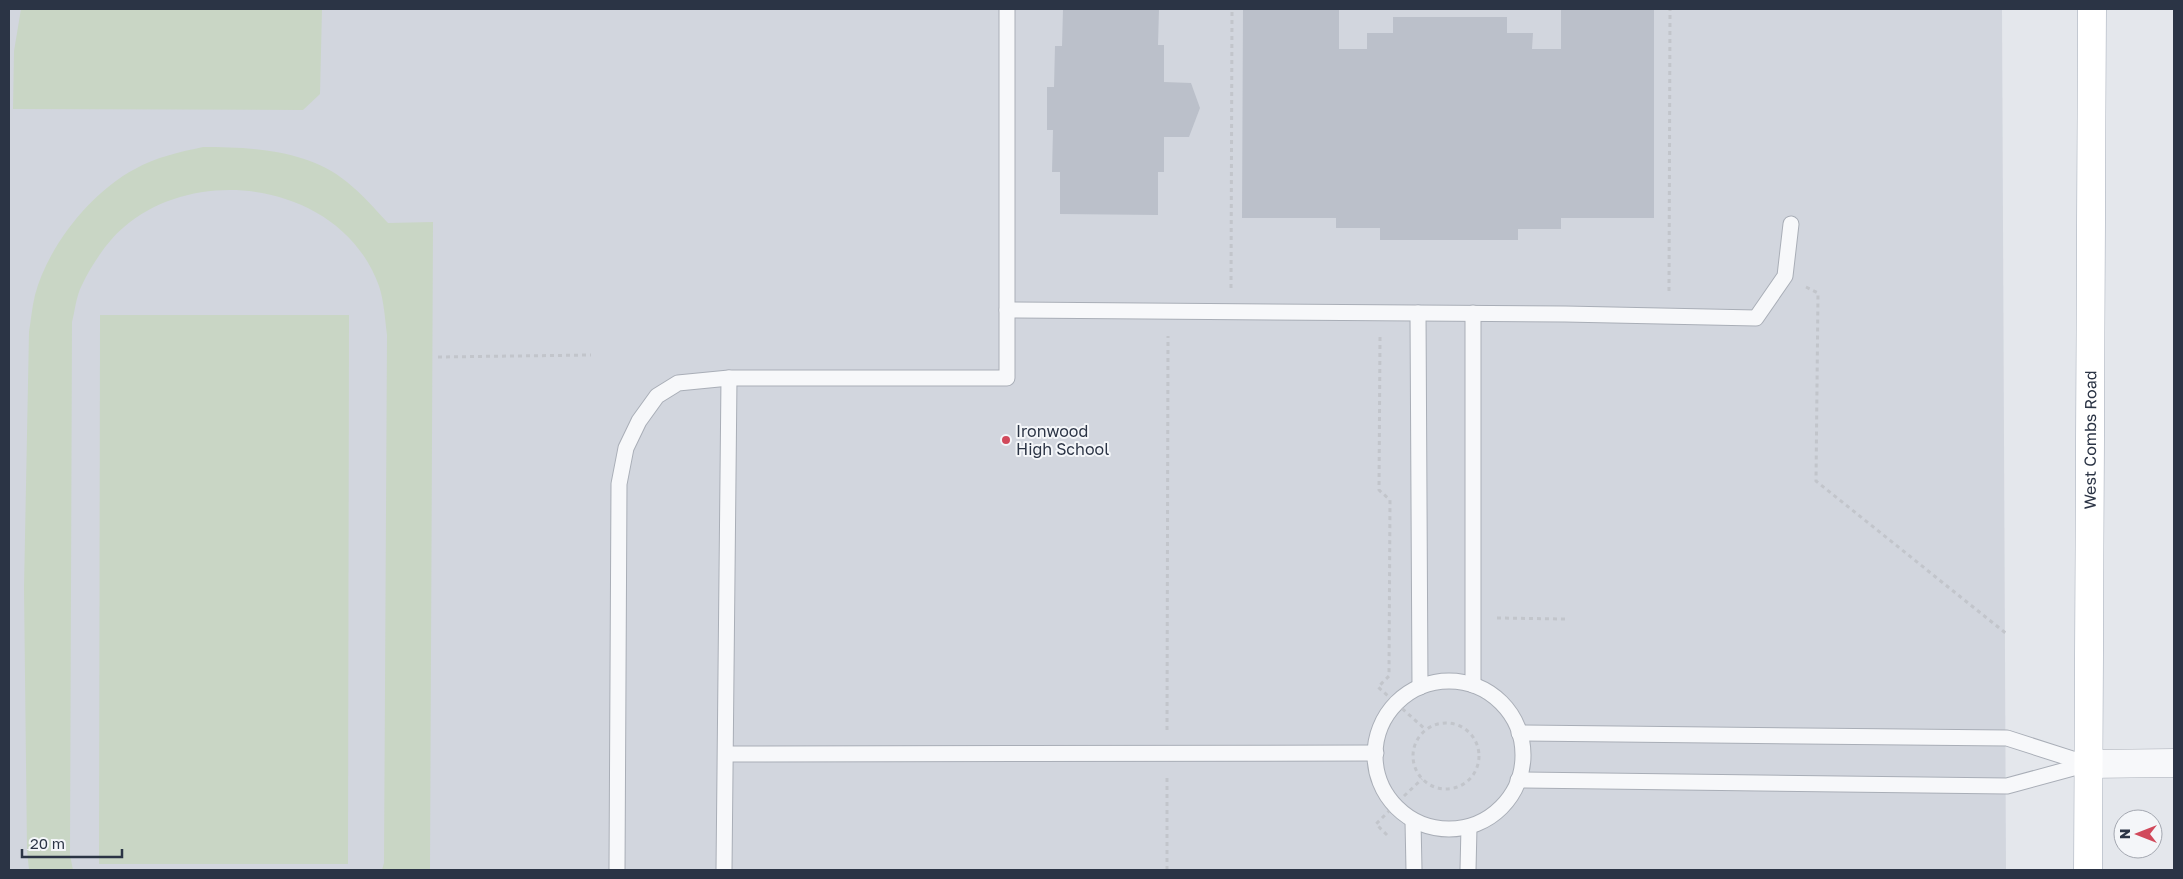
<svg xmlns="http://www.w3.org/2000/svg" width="2183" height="879" font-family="'Golos Text',sans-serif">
	<rect width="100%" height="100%" fill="#e4e7ec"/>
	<polygon fill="#d2d6de" points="9,9 2002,9 2006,870 9,870"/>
	<g fill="#c9d6c5">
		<polygon points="21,9 322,9 320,94 303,110 13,109 14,51"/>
		<path d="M 203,147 C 251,147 308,150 347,182 C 362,194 375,209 388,223 L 433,222 L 430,870 L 382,870 L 384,863 L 387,335 C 385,319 384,301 379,286 C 343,185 201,161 124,227 C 107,241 91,266 82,285 C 76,296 75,311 72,322 L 70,855 L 73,870 L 29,870 L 27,850 L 24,588 L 29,332 C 31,320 32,307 35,295 C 48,246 91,192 135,169 C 156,157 180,152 203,147 Z"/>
		<polygon points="100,315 349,315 348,864 99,864"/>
	</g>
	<g fill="#bbc0ca">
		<polygon points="1063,9 1159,9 1158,45 1164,45 1164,82 1191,83 1200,108 1189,137 1164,137 1164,172 1158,172 1158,215 1060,214 1060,172 1052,172 1053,130 1047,130 1047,87 1054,87 1055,46 1062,46"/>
		<polygon points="1243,9 1339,9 1339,49 1367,49 1367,33 1393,33 1393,17 1507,17 1507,33 1533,33 1532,49 1561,49 1561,9 1654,9 1654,218 1561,218 1561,229 1518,229 1518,240 1380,240 1380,228 1336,228 1336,218 1242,218"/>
	</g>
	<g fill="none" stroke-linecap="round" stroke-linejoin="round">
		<g stroke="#a9aeb7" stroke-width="17">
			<g id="service">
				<polyline points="1007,310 1565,314 1756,318 1785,276 1791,224"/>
				<polyline points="1418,313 1420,687"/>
				<polyline points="1473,313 1473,685"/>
				<circle cx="1449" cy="755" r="74"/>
				<polyline points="1519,733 2007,738 2088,764"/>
				<polyline points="726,754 1376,753"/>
				<polyline points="1518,780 2007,786 2088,764"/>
				<polyline points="1413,821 1414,870"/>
				<polyline points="617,870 619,484 626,448 639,421 657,396 678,383 729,378 1007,378 1007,9"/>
				<polyline points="724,870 729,378"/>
				<polyline points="1468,870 1469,827"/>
			</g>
		</g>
		<g stroke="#a9aeb7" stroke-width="29">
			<polyline id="tertiary" points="2088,764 2174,763"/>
		</g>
		<g stroke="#a3abb8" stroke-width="29">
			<g id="primary">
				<path id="s1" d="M 2088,870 L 2092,9"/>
			</g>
		</g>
		<g stroke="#c2c5cb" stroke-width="3" stroke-dasharray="4 4" stroke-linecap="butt">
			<polyline points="1806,287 1818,293 1816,481 2008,635"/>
			<polyline points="1231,288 1232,9"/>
			<polyline points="1669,291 1670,9"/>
			<polyline points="1380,337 1379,490 1390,500 1389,676 1378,687 1425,729"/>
			<polyline points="438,357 591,355"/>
			<polyline points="1497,618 1565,619"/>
			<circle cx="1446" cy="756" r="33"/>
			<polyline points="1167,730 1168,336"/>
			<polyline points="1404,796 1422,779"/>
			<polyline points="1387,835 1376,824 1389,811"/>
			<polyline points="1167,870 1167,778"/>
		</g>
		<use href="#service" stroke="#f7f8fa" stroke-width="15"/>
		<use href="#tertiary" stroke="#f7f8fa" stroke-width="28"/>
		<use href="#primary" stroke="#fff" stroke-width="28"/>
	</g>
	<circle fill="#d1495b" stroke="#f4f6f9" stroke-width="2" cx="1006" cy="440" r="5"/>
	<g text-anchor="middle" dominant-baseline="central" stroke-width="4" stroke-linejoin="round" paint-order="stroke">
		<g font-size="16" fill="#2b3445" stroke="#f4f6f9" text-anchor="start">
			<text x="1016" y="431">Ironwood<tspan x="1016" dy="18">High School</tspan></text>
		</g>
		<g font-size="16" fill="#2b3445" stroke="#f4f6f9">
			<text stroke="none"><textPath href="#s1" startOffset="430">West Combs Road</textPath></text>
		</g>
	</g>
	<rect width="2183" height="879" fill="none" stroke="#2b3445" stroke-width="20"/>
	<g transform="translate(2138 834) rotate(270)"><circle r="24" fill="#f4f6f9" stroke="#a4a8b1"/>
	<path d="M0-4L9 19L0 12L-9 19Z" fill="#d1495b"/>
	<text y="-8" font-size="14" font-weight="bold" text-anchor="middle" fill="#2b3445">N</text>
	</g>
	<path d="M22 849v8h100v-8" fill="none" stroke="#2b3445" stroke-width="2.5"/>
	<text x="30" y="849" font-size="15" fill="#2b3445" stroke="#f4f6f9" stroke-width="4" paint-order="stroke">20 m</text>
</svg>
